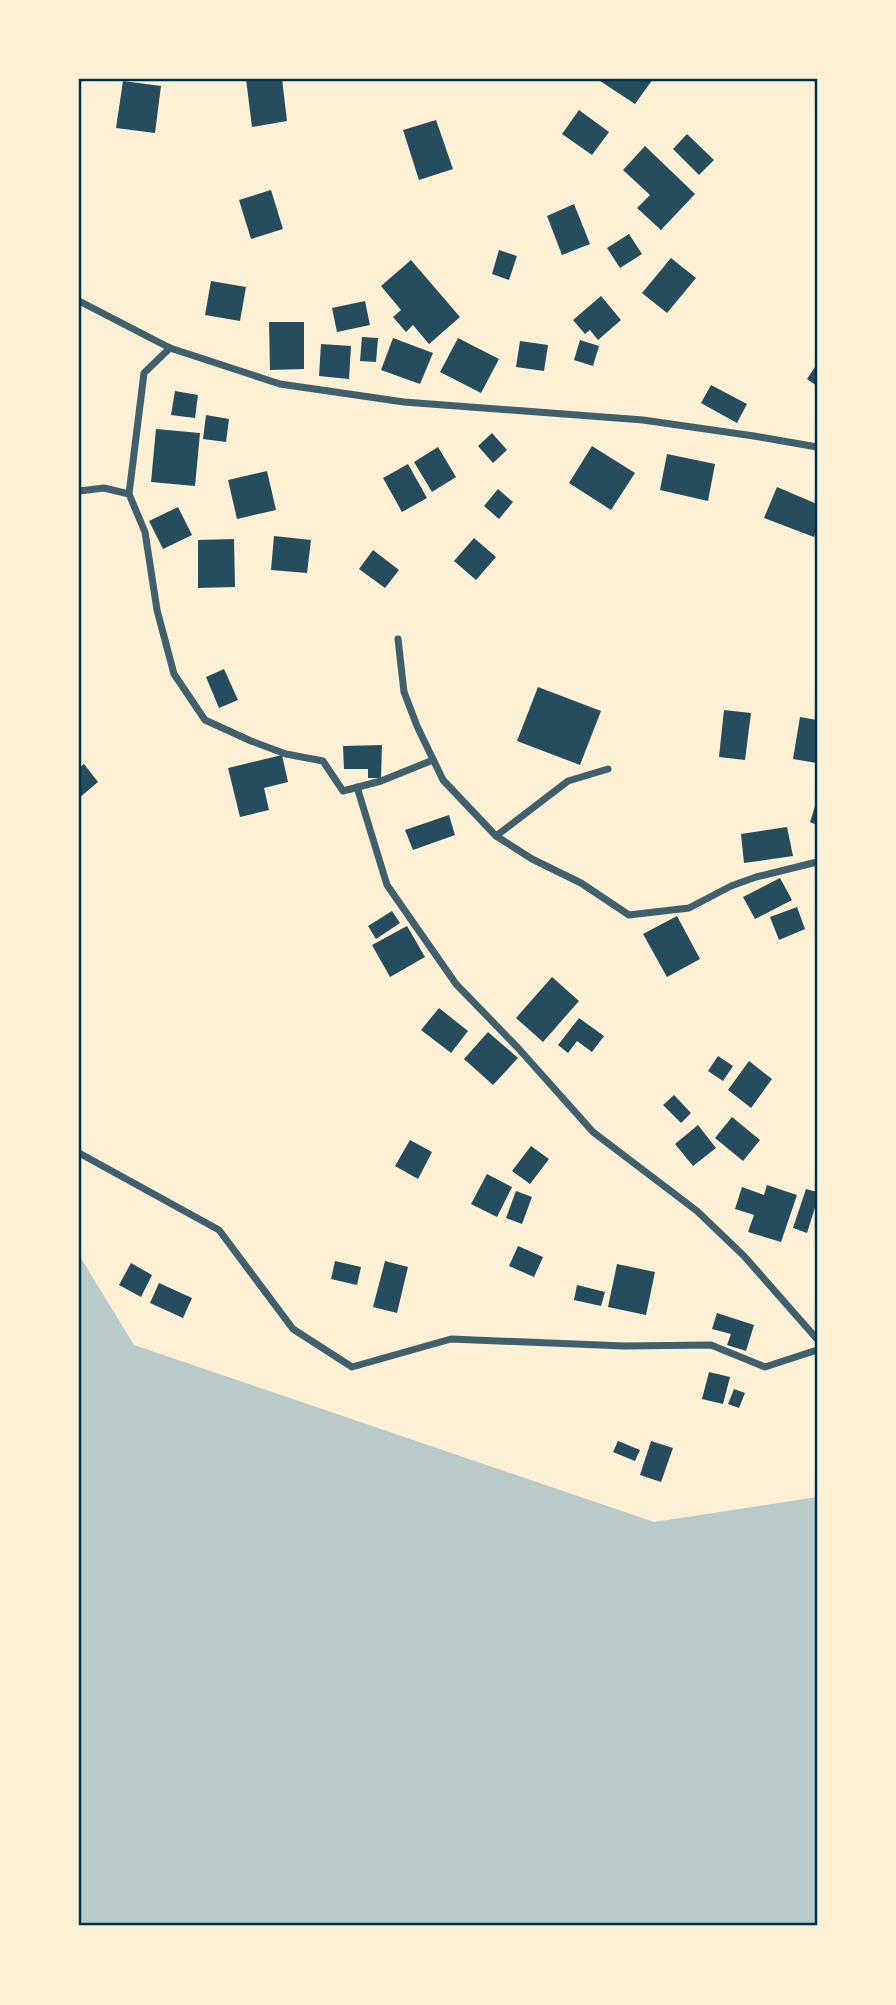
<svg xmlns="http://www.w3.org/2000/svg" width="896" height="2005" font-family="Poppins,sans-serif">
	<rect width="100%" height="100%" fill="#fdf0d5"/>
	<polygon fill="#b9caca" points="79,1255 134,1345 654,1522 817,1497 817,1926 79,1926"/>
	<g fill="#264d5e">
		<polygon points="246,79 282,79 287,121 252,127"/>
		<polygon points="597,79 653,79 635,104"/>
		<polygon points="123,81 161,86 155,133 116,128"/>
		<polygon points="579,110 609,132 592,155 562,134"/>
		<polygon points="436,120 453,169 419,180 403,130"/>
		<polygon points="687,134 714,160 699,175 673,149"/>
		<polygon points="645,146 695,194 661,230 637,208 650,195 623,170"/>
		<polygon points="271,190 283,229 251,239 239,200"/>
		<polygon points="574,204 590,244 562,255 547,216"/>
		<polygon points="629,234 642,254 620,268 607,248"/>
		<polygon points="499,250 517,256 509,280 492,274"/>
		<polygon points="671,258 696,278 667,313 642,293"/>
		<polygon points="411,260 460,317 429,344 413,325 406,332 393,317 401,310 381,286"/>
		<polygon points="211,281 246,287 240,321 205,315"/>
		<polygon points="601,296 621,320 598,340 590,330 585,334 573,320"/>
		<polygon points="365,301 370,325 337,332 332,308"/>
		<polygon points="269,322 304,322 304,369 270,370"/>
		<polygon points="362,337 378,338 376,362 360,361"/>
		<polygon points="393,338 433,353 420,384 381,370"/>
		<polygon points="458,338 499,359 481,393 440,372"/>
		<polygon points="580,340 599,346 593,366 574,360"/>
		<polygon points="520,341 548,345 544,371 516,367"/>
		<polygon points="321,344 351,346 349,379 319,376"/>
		<polygon points="817,364 817,386 807,379"/>
		<polygon points="711,385 747,404 737,423 701,403"/>
		<polygon points="175,391 198,395 195,418 171,415"/>
		<polygon points="206,415 229,419 226,442 203,439"/>
		<polygon points="156,429 200,433 195,486 151,482"/>
		<polygon points="492,433 507,450 493,463 478,446"/>
		<polygon points="592,446 635,473 611,510 569,483"/>
		<polygon points="438,447 456,477 432,492 414,462"/>
		<polygon points="667,454 715,464 708,501 660,490"/>
		<polygon points="408,464 427,498 402,512 383,478"/>
		<polygon points="267,471 276,510 237,519 228,480"/>
		<polygon points="777,487 817,504 817,528 814,537 764,518"/>
		<polygon points="498,489 513,502 499,519 484,506"/>
		<polygon points="178,507 192,535 163,549 149,521"/>
		<polygon points="274,536 311,540 307,573 271,570"/>
		<polygon points="474,538 496,557 476,580 454,561"/>
		<polygon points="234,539 235,587 198,588 198,540"/>
		<polygon points="373,550 399,570 385,588 359,569"/>
		<polygon points="224,669 238,700 219,708 206,677"/>
		<polygon points="538,687 601,711 580,765 517,741"/>
		<polygon points="724,710 751,713 745,760 719,757"/>
		<polygon points="800,717 817,720 817,763 793,759"/>
		<polygon points="382,745 381,778 368,778 368,769 344,769 343,746"/>
		<polygon points="282,755 288,782 264,788 269,810 240,817 228,768"/>
		<polygon points="84,764 98,782 79,798 79,768"/>
		<polygon points="817,800 817,825 810,822"/>
		<polygon points="449,815 455,835 413,850 405,830"/>
		<polygon points="787,827 793,856 744,863 741,834"/>
		<polygon points="780,878 792,900 755,919 743,897"/>
		<polygon points="797,907 805,929 779,940 770,917"/>
		<polygon points="392,911 400,923 376,939 368,926"/>
		<polygon points="677,916 700,959 667,977 643,934"/>
		<polygon points="407,926 425,957 390,977 372,945"/>
		<polygon points="552,977 579,1001 543,1042 516,1018"/>
		<polygon points="439,1008 468,1031 451,1053 421,1030"/>
		<polygon points="579,1018 604,1036 592,1052 577,1041 568,1053 558,1045"/>
		<polygon points="488,1032 518,1058 493,1085 464,1059"/>
		<polygon points="718,1056 733,1066 723,1081 708,1071"/>
		<polygon points="749,1061 772,1079 751,1108 728,1090"/>
		<polygon points="674,1095 691,1113 681,1123 663,1105"/>
		<polygon points="732,1117 760,1140 743,1161 715,1138"/>
		<polygon points="698,1125 716,1148 693,1166 675,1144"/>
		<polygon points="410,1140 432,1152 418,1179 395,1166"/>
		<polygon points="531,1146 549,1159 530,1184 512,1171"/>
		<polygon points="487,1174 512,1187 497,1217 471,1204"/>
		<polygon points="767,1185 797,1195 781,1242 748,1232 754,1215 735,1209 742,1187 764,1195"/>
		<polygon points="806,1189 817,1192 817,1201 807,1233 793,1228"/>
		<polygon points="516,1191 532,1197 522,1224 506,1218"/>
		<polygon points="518,1246 543,1257 534,1277 509,1266"/>
		<polygon points="335,1261 361,1267 357,1285 331,1279"/>
		<polygon points="385,1261 408,1267 397,1313 373,1307"/>
		<polygon points="131,1263 152,1275 141,1297 119,1285"/>
		<polygon points="617,1264 655,1272 646,1315 608,1307"/>
		<polygon points="159,1283 192,1298 183,1318 150,1303"/>
		<polygon points="577,1285 605,1292 601,1306 574,1300"/>
		<polygon points="717,1313 754,1325 746,1351 727,1345 731,1334 712,1329"/>
		<polygon points="709,1372 730,1377 723,1404 702,1399"/>
		<polygon points="734,1389 745,1393 739,1408 728,1404"/>
		<polygon points="618,1441 640,1450 635,1461 613,1452"/>
		<polygon points="651,1441 673,1448 661,1482 640,1475"/>
	</g>
	<g fill="none" stroke-linecap="round" stroke-linejoin="round">
		<g stroke="#3f606c" stroke-width="7">
			<polyline points="79,301 170,348 280,384 404,402 643,420 754,436 817,447"/>
			<polyline points="79,491 104,488 129,494 145,532 157,610 174,674 205,720 251,741 286,754 323,761 343,791 381,781 433,760"/>
			<polyline points="129,494 144,373 170,348"/>
			<polyline points="398,639 404,692 417,726 443,780 496,836 532,859 581,883 629,915 689,908 731,886 756,877 817,862"/>
			<polyline points="357,787 387,885 456,984 518,1048 593,1132 697,1211 744,1256 817,1339"/>
			<polyline points="496,836 568,781 608,769"/>
			<polyline points="79,1153 219,1230 293,1329 352,1367 451,1339 624,1346 711,1345 765,1367 817,1350"/>
		</g>
	</g>
	<rect width="896" height="2005" fill="none" stroke="#fdf0d5" stroke-width="161"/>
	<rect x="80" y="80" width="736" height="1844" fill="none" stroke="#003049" stroke-width="2.5"/>
</svg>
